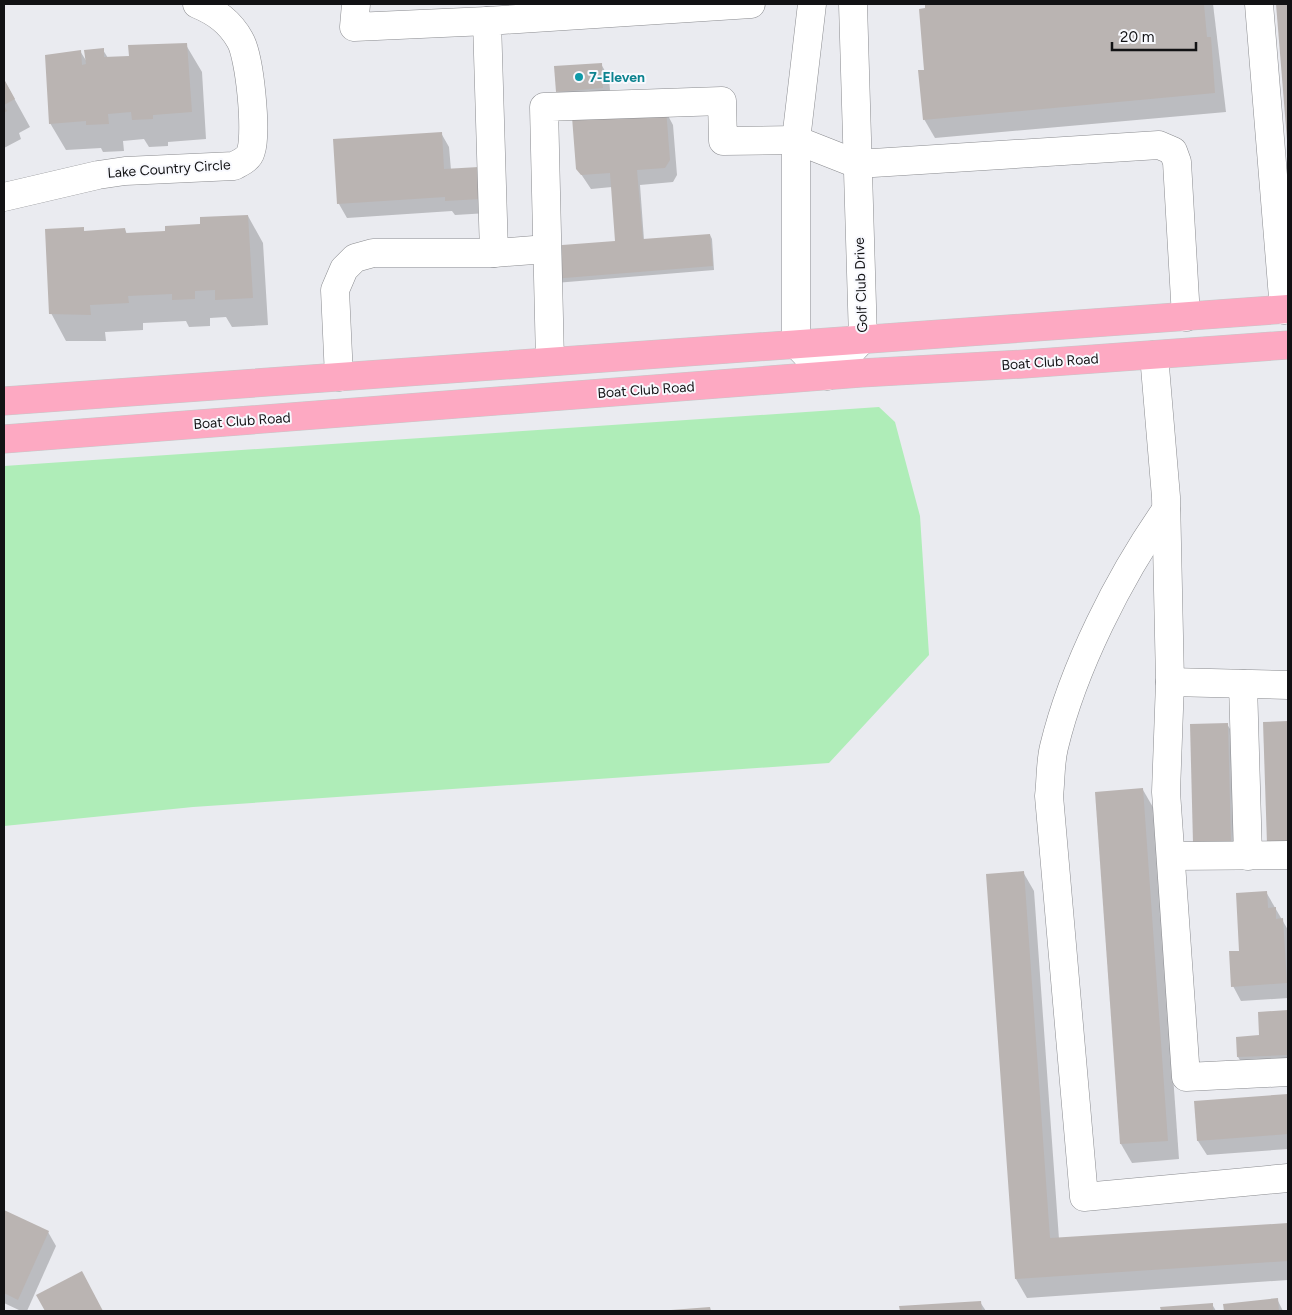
<svg xmlns="http://www.w3.org/2000/svg" width="1292" height="1315" font-family="Figtree,sans-serif">
	<rect width="100%" height="100%" fill="#eaebf0"/>
	<polygon fill="#afedb8" points="879,407 895,422 920,516 929,655 829,763 193,807 4,826 4,466"/>
	<g fill="#0003">
		<polygon points="926,4 1213,4 1226,112 935,138 924,119"/>
		<polygon points="1278,4 1288,4 1288,142"/>
		<polygon points="186,45 202,72 206,139 168,142 168,146 149,147 144,139 123,141 124,151 103,152 101,148 66,150 50,123 80,51 87,62 103,50 108,58 130,57"/>
		<polygon points="601,64 609,78 611,102 565,106 557,92"/>
		<polygon points="4,80 30,127 19,133 21,139 4,148"/>
		<polygon points="665,110 673,125 677,175 673,182 640,185 644,240 710,235 712,239 714,270 555,283 553,279 617,242 612,187 591,189 577,168"/>
		<polygon points="441,133 449,147 451,170 478,168 488,213 455,215 452,211 347,218 339,204 334,140"/>
		<polygon points="248,216 263,243 268,325 232,327 226,317 210,318 210,326 189,327 186,321 143,323 143,330 105,332 106,341 66,341 51,313 83,229 85,232 125,230 127,234 167,232"/>
		<polygon points="1288,722 1288,852 1273,853"/>
		<polygon points="1227,724 1236,739 1238,856 1202,857"/>
		<polygon points="1143,790 1154,809 1179,1159 1132,1163 1121,1144"/>
		<polygon points="1023,872 1034,891 1059,1239 1288,1224 1288,1280 1027,1298 1016,1279"/>
		<polygon points="1266,892 1288,930 1288,998 1241,1001 1233,986 1241,952"/>
		<polygon points="1288,1012 1288,1069 1247,1071 1238,1057 1261,1037 1260,1013"/>
		<polygon points="1288,1096 1288,1149 1207,1155 1198,1141 1195,1102"/>
		<polygon points="4,1212 48,1232 56,1246 27,1311 21,1311 4,1303"/>
		<polygon points="87,1282 102,1311 46,1311 38,1295"/>
		<polygon points="1277,1299 1283,1311 1225,1311 1225,1305"/>
		<polygon points="980,1302 986,1311 901,1311 901,1307"/>
		<polygon points="1212,1304 1216,1311 1162,1311 1162,1309"/>
	</g>
	<g fill="#bab4b2">
		<polygon points="925,4 1204,4 1207,37 1211,37 1215,93 923,120 918,70 924,70 919,9 925,8"/>
		<polygon points="1276,4 1288,4 1288,140 1287,140"/>
		<polygon points="187,43 192,112 153,115 153,119 132,120 131,112 108,114 109,124 86,125 86,121 49,124 45,55 81,50 82,65 86,64 84,50 104,48 104,57 129,56 128,45"/>
		<polygon points="602,63 603,88 556,92 554,66"/>
		<polygon points="4,79 15,99 4,105 7,111 4,113"/>
		<polygon points="666,109 670,160 665,168 637,170 643,239 710,234 713,266 552,279 549,246 615,241 610,173 581,175 576,169 572,117"/>
		<polygon points="442,132 444,169 479,167 481,199 445,201 445,197 337,204 333,139"/>
		<polygon points="248,215 253,298 215,300 215,290 195,291 195,299 172,300 172,294 128,296 129,303 90,305 91,315 49,314 45,229 84,227 84,231 125,228 126,233 165,231 165,226 200,224 200,217"/>
		<polygon points="1288,721 1288,843 1267,844 1263,722"/>
		<polygon points="1228,723 1231,842 1193,843 1190,724"/>
		<polygon points="1143,788 1168,1141 1120,1144 1095,792"/>
		<polygon points="1024,871 1050,1238 1288,1223 1288,1261 1015,1279 986,874"/>
		<polygon points="1267,891 1268,908 1276,907 1276,919 1283,918 1287,983 1231,987 1229,951 1239,951 1236,893"/>
		<polygon points="1288,1010 1288,1055 1237,1057 1236,1037 1259,1035 1258,1012"/>
		<polygon points="1288,1094 1288,1134 1197,1141 1194,1101"/>
		<polygon points="4,1210 49,1231 18,1300 4,1293"/>
		<polygon points="82,1271 103,1311 45,1311 36,1295"/>
		<polygon points="1278,1298 1279,1311 1224,1311 1223,1304"/>
		<polygon points="981,1301 982,1311 900,1311 899,1306"/>
		<polygon points="1213,1303 1213,1311 1161,1311 1160,1307"/>
		<polygon points="710,1307 711,1311 671,1311 671,1310"/>
	</g>
	<g fill="none" stroke-linecap="round" stroke-linejoin="round">
		<g stroke="#8a8b8f" stroke-width="29">
			<g id="minor">
				<polyline points="356,4 354,27 487,21"/>
				<polyline points="812,4 796,140 796,344 827,376 863,339 853,4"/>
				<polyline points="1259,4 1284,310"/>
				<path d="M 4,197 L 98,175 L 125,171 L 234,166 C 241,162 249,159 251,151 C 257,132 250,57 240,40 C 230,22 216,12 197,4"/>
				<polyline points="494,253 547,249"/>
				<polyline points="1154,355 1166,497 1170,682 1166,792 1186,1077 1288,1072"/>
				<polyline points="550,361 544,107 722,101 723,141 796,140 857,164 1159,145 1173,151 1177,162 1186,317"/>
				<polyline points="339,377 335,290 344,269 355,258 373,253 494,253 487,21 751,4"/>
				<path d="M 1166,510 C 1119,577 1073,668 1054,747 C 1050,763 1051,780 1049,796 L 1084,1197 L 1288,1178"/>
				<polyline points="1170,682 1288,685"/>
				<polyline points="1243,684 1248,856"/>
				<polyline points="1171,856 1288,855"/>
			</g>
		</g>
		<g stroke="#c6c6c7" stroke-width="29">
			<g id="major">
				<polyline points="4,401 1288,309"/>
				<polyline points="4,439 861,373 1024,364 1288,345"/>
			</g>
		</g>
		<use href="#minor" stroke="#fff" stroke-width="28"/>
		<use href="#major" stroke="#fda9c2" stroke-width="28"/>
	</g>
	<circle fill="#0f9aa8" stroke="#f8f9fe" stroke-width="2" cx="579" cy="77" r="5"/>
	<g text-anchor="middle" dominant-baseline="central" stroke-width="4" stroke-linejoin="round" paint-order="stroke">
		<g font-size="14" font-weight="bold" fill="#0d838f" stroke="#f8f9fe" text-anchor="start">
			<text x="589" y="77">7-Eleven</text>
		</g>
		<g font-size="14" fill="#121214" stroke="#f8f9fe">
			<text transform="translate(169 169) rotate(-4)">Lake Country Circle</text>
			<text transform="translate(861 285) rotate(-92)">Golf Club Drive</text>
			<text transform="translate(1050 362) rotate(-4)">Boat Club Road</text>
			<text transform="translate(646 390) rotate(-4)">Boat Club Road</text>
			<text transform="translate(242 421) rotate(-4)">Boat Club Road</text>
		</g>
	</g>
	<rect width="1292" height="1315" fill="none" stroke="#121214" stroke-width="10"/>
	<path d="M1112 42v8h84v-8" fill="none" stroke="#121214" stroke-width="2.5"/>
	<text x="1120" y="42" font-size="15" fill="#121214" stroke="#f8f9fe" stroke-width="4" paint-order="stroke">20 m</text>
</svg>
